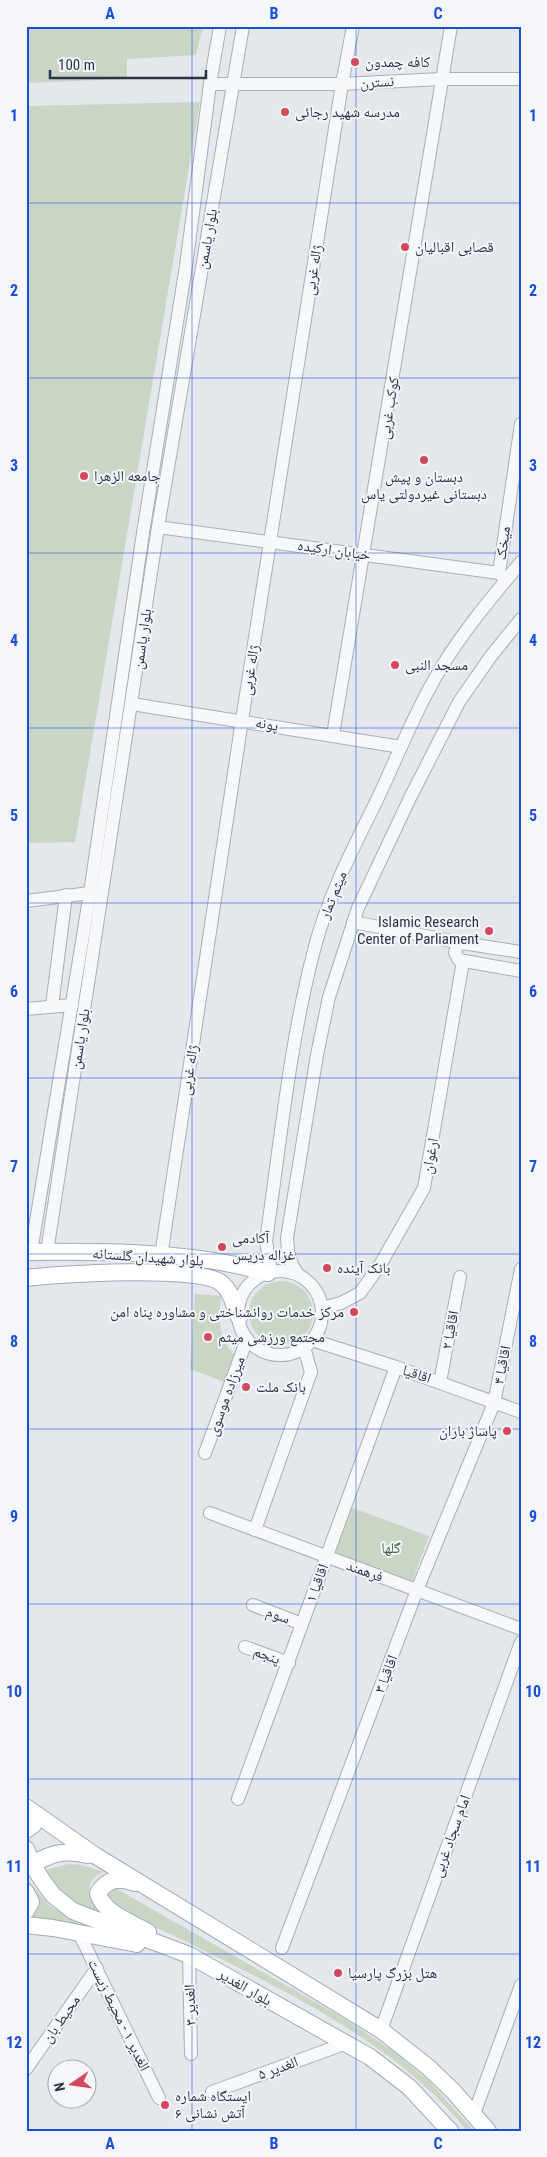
<svg xmlns="http://www.w3.org/2000/svg" width="547" height="2157" font-family="'Roboto Condensed','Noto Naskh Arabic',sans-serif">
	<rect width="100%" height="100%" fill="#e4e7ec"/>
	<g fill="#c9d6c5">
		<polygon points="26,26 203,26 196,55 127,59 127,79 26,83"/>
		<polygon points="200,102 75,842 26,843 26,106"/>
		<circle cx="281" cy="1313" r="32"/>
		<path d="M 195,1294 L 222,1296 C 217,1317 219,1342 236,1356 L 227,1383 L 190,1369 Z"/>
		<polygon points="350,1507 429,1536 412,1582 335,1553"/>
		<path d="M 68,1864 L 82,1865 L 104,1872 C 85,1878 85,1898 99,1910 C 104,1914 111,1917 117,1920 C 86,1908 62,1902 46,1870 Z"/>
		<path d="M 26,1878 L 48,1904 L 81,1926 L 29,1917 L 37,1910 C 38,1900 26,1893 26,1878 Z"/>
		<path d="M 115,1888 L 345,2019 L 396,2053 L 430,2082 L 474,2131 L 467,2131 C 401,2047 290,1993 197,1947 C 168,1932 136,1920 109,1902 L 106,1890 Z"/>
	</g>
	<g fill="none" stroke-linecap="round" stroke-linejoin="round">
		<g stroke="#a9aeb7" stroke-width="14">
			<g id="minor">
				<polyline points="210,84 342,84 441,79 521,79"/>
				<polyline points="158,527 499,573 506,580"/>
				<polyline points="499,573 521,424"/>
				<polyline points="132,704 401,747"/>
				<polyline points="333,735 451,26"/>
				<polyline points="26,901 90,893 98,894"/>
				<polyline points="353,922 462,943"/>
				<polyline points="521,952 462,943 457,946 455,953 459,960 521,971"/>
				<polyline points="52,1006 66,895"/>
				<polyline points="26,1009 72,1005"/>
				<polyline points="31,1252 90,893 143,533 186,266 210,84 220,26"/>
				<polyline points="47,1252 158,527 243,26"/>
				<polyline points="161,1256 242,720 342,84 353,26"/>
				<circle cx="280" cy="1313" r="42"/>
				<path d="M 271,1272 L 266,1241 C 280,1145 289,1048 313,954 C 326,901 351,852 375,804 C 397,758 415,711 441,668 C 464,630 493,596 521,562"/>
				<path d="M 300,1276 C 289,1265 288,1253 287,1238 L 317,1055 L 329,997 L 358,908 L 410,798 L 459,702 L 491,656 L 521,619"/>
				<polyline points="322,1308 341,1303 360,1293 380,1265 424,1188 463,961"/>
				<polyline points="312,1340 396,1367 521,1412"/>
				<polyline points="440,1382 460,1277"/>
				<polyline points="205,1453 247,1339"/>
				<polyline points="210,1513 521,1629"/>
				<polyline points="255,1530 311,1372 304,1347"/>
				<polyline points="253,1605 302,1624"/>
				<polyline points="245,1647 289,1663"/>
				<polyline points="238,1799 396,1367"/>
				<polyline points="79,1933 159,2098"/>
				<polyline points="282,1948 417,1590 494,1403 521,1269"/>
				<polyline points="189,1955 191,2054"/>
				<polyline points="381,2030 521,1642"/>
				<polyline points="26,2069 97,1968"/>
				<polyline points="212,2092 344,2044"/>
				<polyline points="474,2114 521,1985"/>
			</g>
		</g>
		<g stroke="#a3abb8" stroke-width="18">
			<g id="major">
				<path d="M 26,1252 C 104,1251 194,1251 268,1273"/>
				<path d="M 26,1278 C 59,1274 199,1265 221,1283 C 232,1291 233,1305 239,1317"/>
				<polyline points="26,1807 96,1856 381,2030 428,2067 453,2091 488,2131"/>
				<polyline points="26,1830 33,1825 32,1812"/>
				<polyline points="26,1849 32,1864 42,1880 53,1895 73,1911 189,1955 370,2057 409,2087 450,2131"/>
				<path d="M 26,1867 C 51,1854 61,1849 88,1855"/>
				<path d="M 135,1883 C 119,1877 107,1879 98,1893 C 103,1913 131,1922 148,1932"/>
				<polyline points="26,1892 31,1902 26,1911"/>
				<polyline points="26,1925 53,1928 137,1944"/>
			</g>
		</g>
		<use href="#minor" stroke="#f7f8fa" stroke-width="12"/>
		<use href="#major" stroke="#fff" stroke-width="16"/>
	</g>
	<path fill="none" stroke="#1d4ed8" stroke-width="1" stroke-opacity="0.55" d="M 192,26 L 192,2131M 356,26 L 356,2131M 26,203 L 521,203M 26,378 L 521,378M 26,553 L 521,553M 26,728 L 521,728M 26,903 L 521,903M 26,1078 L 521,1078M 26,1254 L 521,1254M 26,1429 L 521,1429M 26,1604 L 521,1604M 26,1779 L 521,1779M 26,1954 L 521,1954"/>
	<g fill="#d1495b" stroke="#f4f6f9" stroke-width="2">
		<circle cx="355" cy="62" r="5"/>
		<circle cx="285" cy="112" r="5"/>
		<circle cx="405" cy="247" r="5"/>
		<circle cx="424" cy="460" r="5"/>
		<circle cx="84" cy="476" r="5"/>
		<circle cx="395" cy="665" r="5"/>
		<circle cx="489" cy="931" r="5"/>
		<circle cx="222" cy="1247" r="5"/>
		<circle cx="327" cy="1268" r="5"/>
		<circle cx="354" cy="1312" r="5"/>
		<circle cx="208" cy="1337" r="5"/>
		<circle cx="246" cy="1387" r="5"/>
		<circle cx="507" cy="1431" r="5"/>
		<circle cx="338" cy="1973" r="5"/>
		<circle cx="165" cy="2105" r="5"/>
	</g>
	<g text-anchor="middle" dominant-baseline="central" stroke-width="4" stroke-linejoin="round" paint-order="stroke">
		<g font-size="15" fill="#2b3445" stroke="#f4f6f9" text-anchor="start">
			<text x="365" y="62">کافه چمدون</text>
			<text x="295" y="112">مدرسه شهید رجائی</text>
			<text x="415" y="247">قصابی اقبالیان</text>
			<text x="94" y="476">جامعه الزهرا</text>
			<text x="424" y="477" text-anchor="middle">دبستان و پیش<tspan x="424" dy="17">دبستانی غیردولتی یاس</tspan></text>
			<text x="405" y="665">مسجد النبی</text>
			<text x="479" y="922" text-anchor="end">Islamic Research<tspan x="479" dy="17">Center of Parliament</tspan></text>
			<text x="232" y="1238">آکادمی<tspan x="232" dy="17">غزاله دریس</tspan></text>
			<text x="337" y="1268">بانک آینده</text>
			<text x="344" y="1312" text-anchor="end">مرکز خدمات روانشناختی و مشاوره پناه امن</text>
			<text x="218" y="1337">مجتمع ورزشی میثم</text>
			<text x="256" y="1387">بانک ملت</text>
			<text x="497" y="1431" text-anchor="end">پاساژ باران</text>
			<text x="348" y="1973">هتل بزرگ پارسیا</text>
			<text x="175" y="2096">ایستگاه شماره<tspan x="175" dy="17">۶ آتش نشانی</tspan></text>
		</g>
		<g font-size="15" fill="#2b3445" stroke="#f4f6f9">
			<text transform="translate(377 82) rotate(-3)">نسترن</text>
			<text transform="translate(207 239) rotate(-80)">بلوار یاسمن</text>
			<text transform="translate(313 270) rotate(-81)">ژاله غربی</text>
			<text transform="translate(389 408) rotate(-81)">کوکب غربی</text>
			<text transform="translate(503 543) rotate(-82)">میخک</text>
			<text transform="translate(334 550) rotate(8)">خیابان ارکیده</text>
			<text transform="translate(142 639) rotate(-82)">بلوار یاسمن</text>
			<text transform="translate(250 670) rotate(-81)">ژاله غربی</text>
			<text transform="translate(267 724) rotate(9)">پونه</text>
			<text transform="translate(333 895) rotate(-68)">میثم تمار</text>
			<text transform="translate(80 1039) rotate(-81)">بلوار یاسمن</text>
			<text transform="translate(189 1070) rotate(-81)">ژاله غربی</text>
			<text transform="translate(430 1156) rotate(-80)">ارغوان</text>
			<text transform="translate(148 1257) rotate(4)">بلوار شهیدان گلستانه</text>
			<text transform="translate(450 1330) rotate(-79)">اقاقیا ۲</text>
			<text transform="translate(502 1365) rotate(-79)">اقاقیا ۴</text>
			<text transform="translate(417 1374) rotate(19)">اقاقیا</text>
			<text transform="translate(226 1396) rotate(-70)">میرزاده موسوی</text>
			<text transform="translate(365 1571) rotate(20)">فرهمند</text>
			<text transform="translate(317 1583) rotate(-70)">اقاقیا ۱</text>
			<text transform="translate(278 1615) rotate(20)">سوم</text>
			<text transform="translate(267 1655) rotate(20)">پنجم</text>
			<text transform="translate(386 1674) rotate(-69)">اقاقیا ۳</text>
			<text transform="translate(451 1836) rotate(-70)">امام سجاد غربی</text>
			<text transform="translate(245 1987) rotate(30)">بلوار الغدیر</text>
			<text transform="translate(190 2005) rotate(-92)">الغدیر ۳</text>
			<text transform="translate(119 2015) rotate(64)">الغدیر ۱ - محیط زیست</text>
			<text transform="translate(61 2019) rotate(-55)">محیط بان</text>
			<text transform="translate(278 2068) rotate(-20)">الغدیر ۵</text>
		</g>
		<g font-size="15" fill="#3f6138" stroke="#f4f6f9">
			<text x="391" y="1548">گلها</text>
		</g>
	</g>
	<rect width="547" height="2157" fill="none" stroke="#f4f6f9" stroke-width="55"/>
	<g transform="translate(72 2084) rotate(257)"><circle r="24" fill="#f4f6f9" stroke="#a4a8b1"/>
	<path d="M0-4L9 19L0 12L-9 19Z" fill="#d1495b"/>
	<text y="-8" font-size="14" font-weight="bold" text-anchor="middle" fill="#2b3445">N</text>
	</g>
	<path d="M50 70v8h156v-8" fill="none" stroke="#2b3445" stroke-width="2.5"/>
	<text x="58" y="70" font-size="15" fill="#2b3445" stroke="#f4f6f9" stroke-width="4" paint-order="stroke">100 m</text>
	<rect x="28" y="28" width="492" height="2102" fill="none" stroke="#1d4ed8" stroke-width="2"/>
	<g font-size="16" text-anchor="middle" font-weight="bold" fill="#1d4ed8">
		<text x="110" y="19">A</text>
		<text x="274" y="19">B</text>
		<text x="438" y="19">C</text>
		<text x="14" y="121">1</text>
		<text x="533" y="121">1</text>
		<text x="14" y="296">2</text>
		<text x="533" y="296">2</text>
		<text x="14" y="471">3</text>
		<text x="533" y="471">3</text>
		<text x="14" y="646">4</text>
		<text x="533" y="646">4</text>
		<text x="14" y="821">5</text>
		<text x="533" y="821">5</text>
		<text x="14" y="997">6</text>
		<text x="533" y="997">6</text>
		<text x="14" y="1172">7</text>
		<text x="533" y="1172">7</text>
		<text x="14" y="1347">8</text>
		<text x="533" y="1347">8</text>
		<text x="14" y="1522">9</text>
		<text x="533" y="1522">9</text>
		<text x="14" y="1697">10</text>
		<text x="533" y="1697">10</text>
		<text x="14" y="1872">11</text>
		<text x="533" y="1872">11</text>
		<text x="14" y="2048">12</text>
		<text x="533" y="2048">12</text>
		<text x="110" y="2149">A</text>
		<text x="274" y="2149">B</text>
		<text x="438" y="2149">C</text>
	</g>
</svg>
